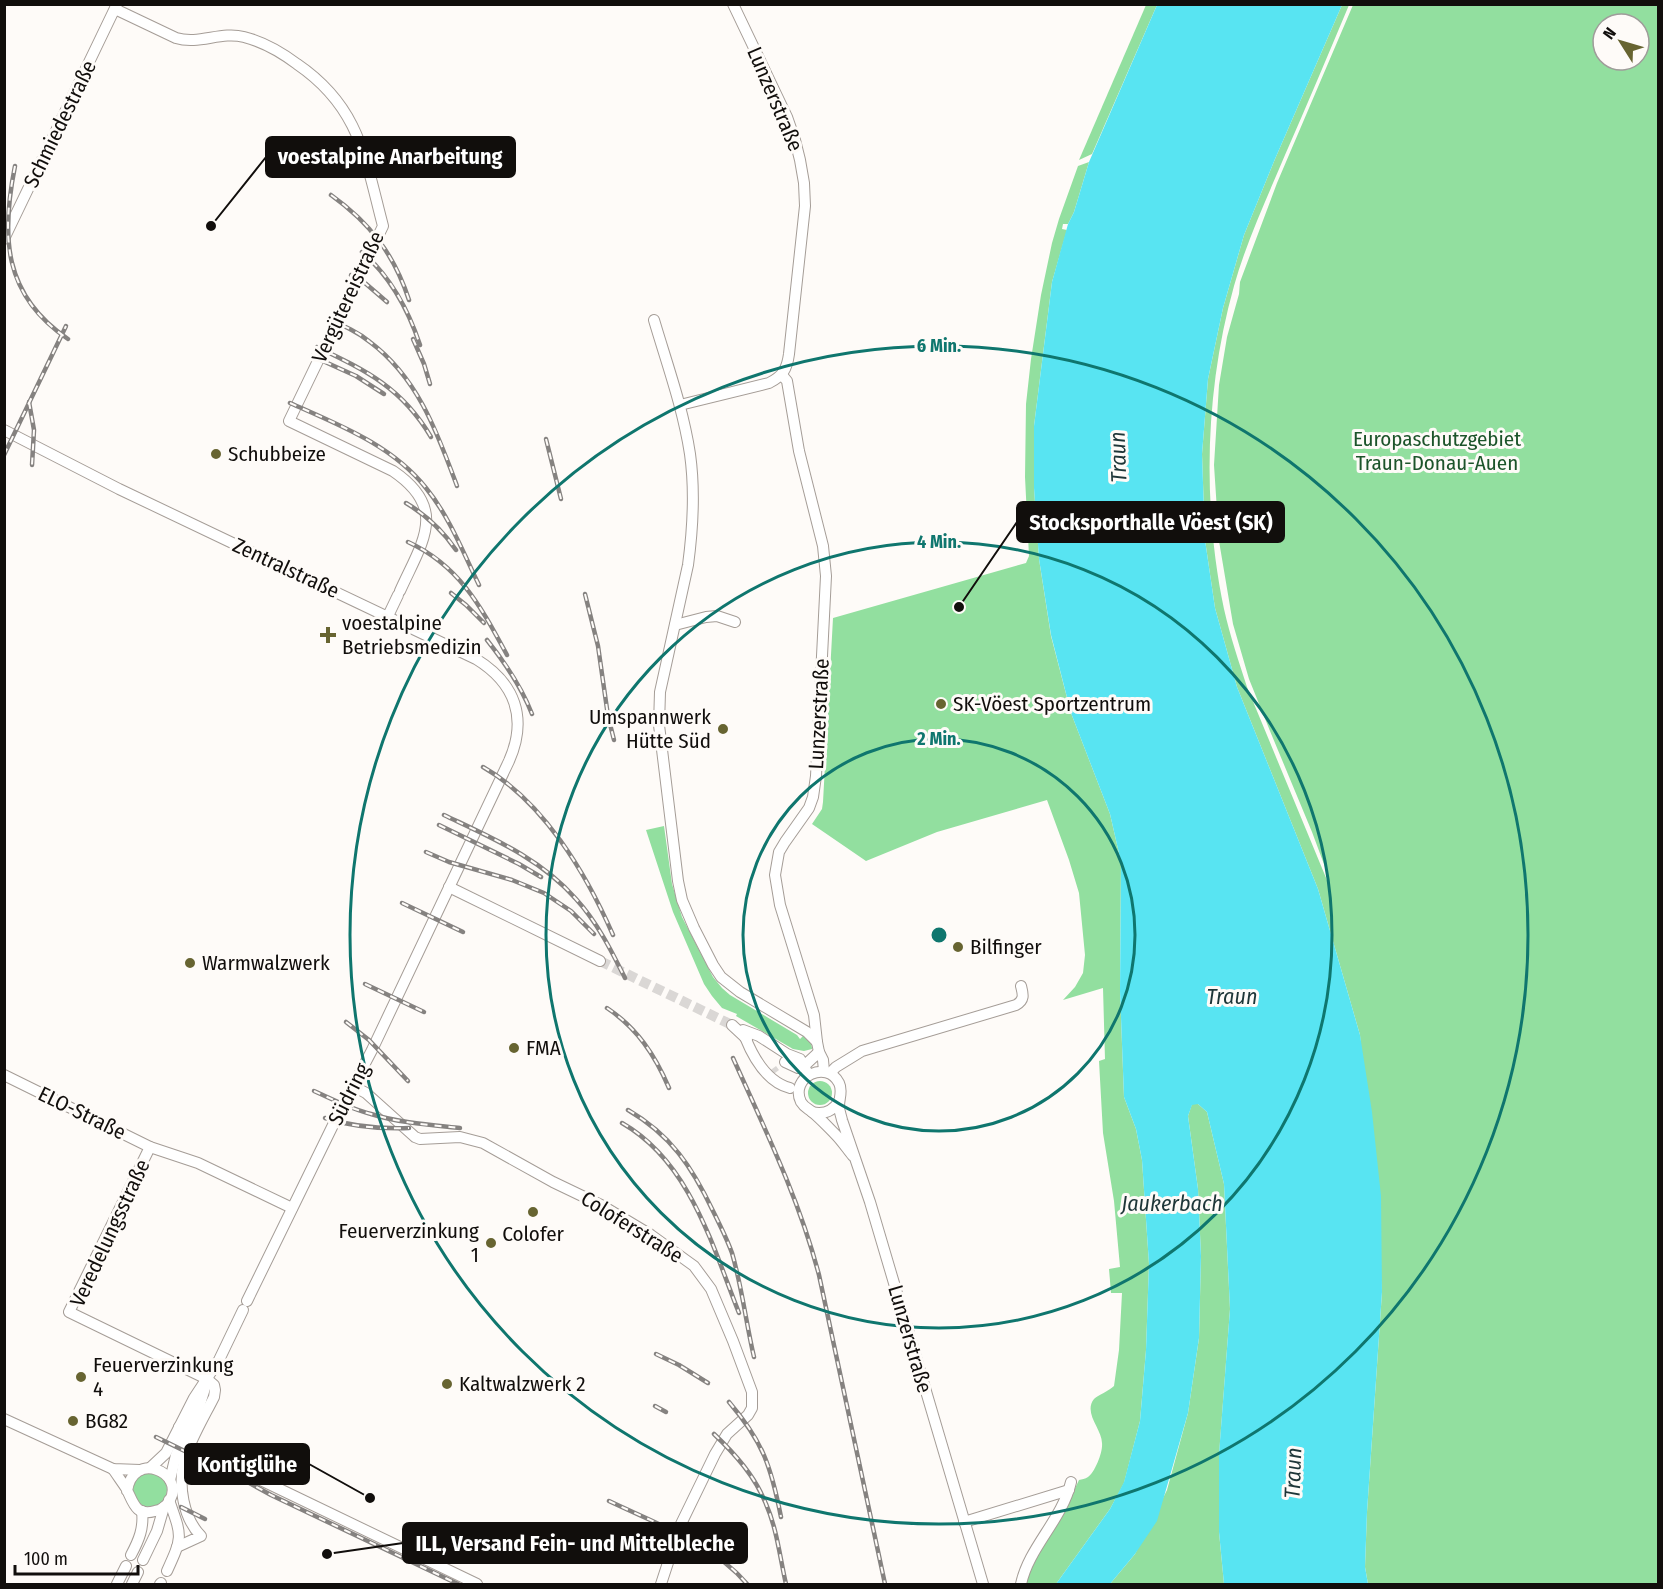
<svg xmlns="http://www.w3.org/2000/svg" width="1663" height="1589" font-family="'Fira Sans Condensed',sans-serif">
	<rect width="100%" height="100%" fill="#fefbf8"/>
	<g fill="#92df9f" fill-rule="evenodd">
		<polygon points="1146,5 1157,5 1092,154 1079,160"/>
		<path d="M 1342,5 L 1349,5 C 1328,55 1307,105 1285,155 C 1267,198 1247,240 1234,286 C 1205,389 1202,504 1224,609 C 1230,636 1239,662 1247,687 L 1329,885 L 1328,875 L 1312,832 L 1270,731 L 1249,679 L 1233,624 L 1219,541 L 1214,465 L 1219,385 L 1227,337 L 1239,294 L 1240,282 L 1277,183 L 1353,5 L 1658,5 L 1658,1584 L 1368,1584 L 1365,1567 L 1367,1512 L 1382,1292 L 1360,1035 L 1318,889 L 1237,687 L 1215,608 L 1205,540 L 1202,454 L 1208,379 L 1223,308 L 1244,235 L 1275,159 ZM 1603,24 L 1639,24 L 1639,60 L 1603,60 Z"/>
		<path d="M 1089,162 L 1074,212 L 1068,224 L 1063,224 L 1062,229 L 1067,230 L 1052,282 L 1034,426 L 1034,488 L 1039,559 L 1051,636 L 1071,713 L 1110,814 L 1121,862 L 1120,991 L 1124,1097 L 1136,1129 L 1142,1160 L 1149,1264 L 1146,1350 L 1140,1421 L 1124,1483 L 1110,1509 L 1056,1584 L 1025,1584 L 1030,1567 L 1061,1517 L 1079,1480 C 1082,1479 1085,1479 1088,1477 C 1095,1472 1103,1452 1102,1443 C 1102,1429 1083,1413 1094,1399 C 1098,1395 1109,1391 1114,1386 L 1119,1350 L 1122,1293 L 1111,1293 L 1109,1269 L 1120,1267 L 1114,1201 L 1103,1133 L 1099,1061 L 1105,1059 L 1103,988 L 1063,1000 L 1075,987 L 1083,973 L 1085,955 L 1079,893 L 1069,860 L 1047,800 L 937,832 L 866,861 L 812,824 L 822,809 L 823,802 L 833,618 L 1026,563 L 1029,556 L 1025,477 L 1026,404 L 1031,359 L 1041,295 L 1052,243 L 1059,219 L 1078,166 Z"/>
		<path d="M 664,826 L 672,884 L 682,917 L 713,977 L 722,988 L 730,995 L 797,1035 L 800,1039 L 803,1036 C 809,1040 812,1043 812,1049 L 804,1051 L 793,1049 L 736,1016 L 737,1014 L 722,1008 L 712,996 L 704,984 L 673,912 L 646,830 Z"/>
		<circle cx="820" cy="1093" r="12"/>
		<polygon points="1192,1104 1198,1104 1207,1112 1224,1184 1230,1309 1219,1455 1219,1532 1224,1584 1110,1584 1135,1554 1167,1490 1188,1413 1199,1338 1201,1256 1198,1189 1188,1116"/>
		<circle cx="150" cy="1490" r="17"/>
	</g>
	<polygon fill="#58e4f2" points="1157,5 1342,5 1275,159 1244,235 1223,308 1208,379 1202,454 1205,540 1215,608 1237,687 1318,889 1360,1035 1372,1112 1381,1196 1382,1292 1367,1512 1365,1567 1368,1584 1224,1584 1219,1532 1219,1454 1230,1309 1224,1184 1207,1112 1198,1104 1192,1105 1188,1116 1198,1189 1201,1256 1199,1338 1188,1413 1157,1521 1135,1554 1110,1584 1056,1584 1110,1509 1124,1482 1140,1421 1146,1350 1149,1264 1142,1160 1136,1129 1124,1097 1120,991 1121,862 1110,814 1071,713 1051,635 1039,559 1034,488 1034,426 1052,282 1068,224 1074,212 1089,162"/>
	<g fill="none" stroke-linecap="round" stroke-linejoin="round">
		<g stroke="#dad7d5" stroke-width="10" stroke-dasharray="10 5" stroke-linecap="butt">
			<polyline points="600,961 732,1025"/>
			<polyline points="772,1069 775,1073"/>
		</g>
		<g stroke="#a59d97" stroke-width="12">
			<g id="minor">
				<path d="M 115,9 L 176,38 C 199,45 221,31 244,37 C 264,42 281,52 297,64 C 360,107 365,158 383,226 L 289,421 L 393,471 C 449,509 422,542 400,591"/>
				<polyline points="4,239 117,4"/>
				<path d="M 654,320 C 667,364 683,408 690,454 C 695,490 693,528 688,565 L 660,692 L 659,725 L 678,881 L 682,900 L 694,928 L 713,965 L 721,977 L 740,992 L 807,1032 L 817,1042"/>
				<polyline points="782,375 787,381 799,451 823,546 826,576 816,776 813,797 809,808 785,842 779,852 775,875 780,905 814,1015 817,1042 819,1052 823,1060 824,1071"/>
				<path d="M 680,405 L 769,383 C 783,376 787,369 789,354 L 805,206 L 804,183 L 800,160 L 795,140 L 787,117 L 733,4"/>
				<path d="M 4,430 L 119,489 L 476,659 C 515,683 528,718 509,761 L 372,1050 L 335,1121 L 247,1301"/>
				<polyline points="388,616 398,595"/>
				<polyline points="675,625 706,617 717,616 735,622"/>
				<polyline points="449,887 600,961"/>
				<polyline points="732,1025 747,1039"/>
				<polyline points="743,1030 759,1036 787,1054 800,1059 804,1066 819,1052"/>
				<path d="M 745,1037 C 753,1057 767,1082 790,1088"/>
				<polyline points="785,1062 798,1068 804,1066 807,1072"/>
				<path d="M 830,1073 L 836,1067 L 862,1051 L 1016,1005 C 1025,1000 1023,994 1021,986"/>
				<polyline points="4,1075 150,1147 198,1163 292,1208"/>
				<polyline points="353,1086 366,1093 415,1137 420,1139 460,1137 483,1143 553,1182 601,1205 651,1235 694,1266 711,1289 733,1341 752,1392 752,1408 748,1415 727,1434 715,1454 680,1526 661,1584"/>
				<path d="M 812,1112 C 824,1115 833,1111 839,1101"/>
				<path d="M 150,1147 L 69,1312 L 207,1379 L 214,1385 L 215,1390 L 214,1397 C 205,1415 189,1442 184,1461 C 178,1485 183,1518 201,1536 L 177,1547"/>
				<path d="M 853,1156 C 847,1149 842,1141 835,1134 C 828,1127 820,1118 811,1111 C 807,1108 804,1107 801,1102 C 789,1077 827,1059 839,1083 C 843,1091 839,1098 839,1106 C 839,1111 841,1115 842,1120 L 870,1202 L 983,1584"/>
				<polyline points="4,1419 113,1469 140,1470"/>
				<polyline points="179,1427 183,1439 190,1446 477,1584"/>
				<polyline points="150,1468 166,1453 194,1398 219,1360 243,1310"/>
				<path d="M 113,1469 C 117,1475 122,1482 126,1488 C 133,1501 135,1517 155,1511 C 161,1510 167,1505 170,1500 C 185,1472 133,1450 127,1491"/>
				<polyline points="170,1480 176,1455 200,1404 206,1385"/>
				<polyline points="964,1522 1069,1490"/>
				<path d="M 131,1555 C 139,1540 144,1528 142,1511"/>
				<polyline points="143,1560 157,1531 164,1507"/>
				<path d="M 167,1571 C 183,1536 182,1537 169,1500"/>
				<polyline points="117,1584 126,1566"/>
				<polyline points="132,1584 138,1572"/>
				<polyline points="160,1584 161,1583"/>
				<path d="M 1021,1584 C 1029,1547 1062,1520 1071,1482"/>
			</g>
		</g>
		<use href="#minor" stroke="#fff" stroke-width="10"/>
		<g stroke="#858280" stroke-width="4.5">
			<g id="rail">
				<path d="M 15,166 C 1,236 3,295 68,339"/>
				<path d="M 331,195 C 370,223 394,254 409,300"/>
				<path d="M 362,252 C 391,277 408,309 420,345"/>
				<polyline points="351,275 365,283 387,302"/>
				<path d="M 330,320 C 344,326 358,332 370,342 C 418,378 437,432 457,486"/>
				<polyline points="413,339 424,364 430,384"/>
				<path d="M 317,347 C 367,371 402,388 431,437"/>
				<polyline points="312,356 356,376 384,394"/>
				<polyline points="29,402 34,430 32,465"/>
				<path d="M 290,403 C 339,425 392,445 426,488 C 449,516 463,552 479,585"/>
				<polyline points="546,439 561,499"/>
				<polyline points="4,455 66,326"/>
				<path d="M 406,503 C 426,515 443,531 456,550"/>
				<path d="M 408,542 C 460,566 481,607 507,655"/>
				<polyline points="451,593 466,605 484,623"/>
				<polyline points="585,594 598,646 608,716 614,740"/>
				<path d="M 487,640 C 506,664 521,686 532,714"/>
				<path d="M 483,767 C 543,801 586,873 613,935"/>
				<path d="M 444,815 C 492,838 540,858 576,899 C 597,922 611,950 625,978"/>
				<polyline points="439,825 519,864 541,877"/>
				<polyline points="426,852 449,862 512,880 544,893 571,911 594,934"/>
				<polyline points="402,903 463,932"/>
				<polyline points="365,984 424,1012"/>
				<path d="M 607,1008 C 637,1028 655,1055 669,1088"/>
				<polyline points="346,1022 369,1040 408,1081"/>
				<path d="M 733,1058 C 765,1129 799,1199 819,1275 L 885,1584"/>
				<path d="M 314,1091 C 332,1099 351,1109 371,1114 C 400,1123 431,1125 460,1128"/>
				<path d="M 628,1110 C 671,1135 692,1167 713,1211 C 720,1225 727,1239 732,1253 C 742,1287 746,1323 754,1357"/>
				<path d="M 325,1118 C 353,1127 380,1129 409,1128"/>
				<path d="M 622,1123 C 690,1162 712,1245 739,1313"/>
				<polyline points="656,1354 679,1365 708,1383"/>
				<path d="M 729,1402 C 763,1442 771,1466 781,1517"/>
				<polyline points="655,1406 666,1412"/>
				<path d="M 714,1434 C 735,1454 755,1476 766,1504 C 777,1529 780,1558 786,1584"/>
				<polyline points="156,1437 244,1480 271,1495 458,1584"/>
				<path d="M 609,1501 C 657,1524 712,1543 747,1584"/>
				<polyline points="181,1507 205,1519"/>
			</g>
		</g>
		<use href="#rail" stroke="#fefbf8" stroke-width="2" stroke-dasharray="7" stroke-linecap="butt"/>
	</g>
	<g fill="none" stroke="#0f766e" stroke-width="3">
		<circle cx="939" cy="935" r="196"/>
		<circle cx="939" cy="935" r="393"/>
		<circle cx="939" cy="935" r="589"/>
	</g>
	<g fill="#676431" stroke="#fefbf8" stroke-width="2">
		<circle cx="216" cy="454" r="6"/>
		<path d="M325 626h6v6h6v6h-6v6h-6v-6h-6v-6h6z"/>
		<circle cx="941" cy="704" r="6"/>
		<circle cx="723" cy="729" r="6"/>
		<circle cx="958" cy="947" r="6"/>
		<circle cx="190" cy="963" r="6"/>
		<circle cx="514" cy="1048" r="6"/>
		<circle cx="533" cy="1212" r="6"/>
		<circle cx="491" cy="1243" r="6"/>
		<circle cx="81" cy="1377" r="6"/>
		<circle cx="447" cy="1384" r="6"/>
		<circle cx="73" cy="1421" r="6"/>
	</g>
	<g text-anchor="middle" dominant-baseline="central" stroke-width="6" stroke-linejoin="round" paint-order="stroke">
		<g font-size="21" fill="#110e0c" stroke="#fefbf8">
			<text transform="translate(775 99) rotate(67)">Lunzerstraße</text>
			<text transform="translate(60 124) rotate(-64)">Schmiedestraße</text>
			<text transform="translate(348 297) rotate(-65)">Vergütereistraße</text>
			<text transform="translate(286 568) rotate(25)">Zentralstraße</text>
			<text transform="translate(819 714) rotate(-87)">Lunzerstraße</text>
			<text transform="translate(349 1094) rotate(-63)">Südring</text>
			<text transform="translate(82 1113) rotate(26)">ELO-Straße</text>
			<text transform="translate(632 1227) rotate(32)">Coloferstraße</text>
			<text transform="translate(110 1233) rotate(-65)">Veredelungsstraße</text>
			<text transform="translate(910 1339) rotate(74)">Lunzerstraße</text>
		</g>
		<g font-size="21" fill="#1c542a" stroke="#fefbf8">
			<text x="1437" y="439">Europaschutzgebiet<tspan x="1437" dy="24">Traun-Donau-Auen</tspan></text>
		</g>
		<g font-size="21" fill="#110e0c" stroke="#fefbf8" text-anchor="start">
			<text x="228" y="454">Schubbeize</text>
			<text x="342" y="623">voestalpine<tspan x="342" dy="24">Betriebsmedizin</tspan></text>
			<text x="953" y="704">SK-Vöest Sportzentrum</text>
			<text x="711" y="717" text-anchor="end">Umspannwerk<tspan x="711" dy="24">Hütte Süd</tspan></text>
			<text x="970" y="947">Bilfinger</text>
			<text x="202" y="963">Warmwalzwerk</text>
			<text x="526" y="1048">FMA</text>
			<text x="479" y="1231" text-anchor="end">Feuerverzinkung<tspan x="479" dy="24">1</tspan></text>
			<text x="533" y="1234" text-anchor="middle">Colofer</text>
			<text x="93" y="1365">Feuerverzinkung<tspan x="93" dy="24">4</tspan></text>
			<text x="459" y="1384">Kaltwalzwerk 2</text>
			<text x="85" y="1421">BG82</text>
		</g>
		<g font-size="22" font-style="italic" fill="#1e3638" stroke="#fefbf8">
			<text transform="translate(1118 457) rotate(-92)">Traun</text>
			<text x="1232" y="996">Traun</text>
			<text x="1172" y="1203">Jaukerbach</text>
			<text transform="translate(1293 1473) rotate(-88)">Traun</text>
		</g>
	</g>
	<circle cx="939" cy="935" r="9" fill="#0f766e" stroke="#fefbf8" stroke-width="3"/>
	<g font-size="18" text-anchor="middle" font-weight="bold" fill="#0f766e" stroke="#fefbf8" stroke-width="6" stroke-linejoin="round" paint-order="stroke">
		<text x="939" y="352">6 Min.</text>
		<text x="939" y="548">4 Min.</text>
		<text x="939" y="745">2 Min.</text>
	</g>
	<path fill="none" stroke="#110e0c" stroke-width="2" d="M211 226L266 157M959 607L1017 522M370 1498L309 1464M327 1554L403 1543"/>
	<g fill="#110e0c" stroke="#fefbf8" stroke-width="2">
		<circle cx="211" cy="226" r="6"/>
		<circle cx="959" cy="607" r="6"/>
		<circle cx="370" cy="1498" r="6"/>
		<circle cx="327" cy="1554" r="6"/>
	</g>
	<g fill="#110e0c" stroke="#110e0c" stroke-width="2">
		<rect x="266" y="137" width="249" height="40" rx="6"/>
		<rect x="1017" y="502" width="267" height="40" rx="6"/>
		<rect x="185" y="1444" width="124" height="40" rx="6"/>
		<rect x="403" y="1523" width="344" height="40" rx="6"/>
	</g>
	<g font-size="22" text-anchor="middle" font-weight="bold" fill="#fff">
		<text x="390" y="164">voestalpine Anarbeitung</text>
		<text x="1151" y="530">Stocksporthalle Vöest (SK)</text>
		<text x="247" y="1472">Kontiglühe</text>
		<text x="575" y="1551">ILL, Versand Fein- und Mittelbleche</text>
	</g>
	<rect width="1663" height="1589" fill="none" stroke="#110e0c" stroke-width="12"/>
	<g transform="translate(1621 42) rotate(307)"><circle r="28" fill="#fefbf8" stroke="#9f9c9a" stroke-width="1.5"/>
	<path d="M0-4.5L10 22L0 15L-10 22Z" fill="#676431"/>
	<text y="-9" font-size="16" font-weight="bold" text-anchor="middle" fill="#110e0c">N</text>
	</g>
	<path d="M15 1565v9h123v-9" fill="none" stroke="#110e0c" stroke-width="3"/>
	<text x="24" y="1565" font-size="18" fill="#110e0c" stroke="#fefbf8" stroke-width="4.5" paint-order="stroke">100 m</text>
</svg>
